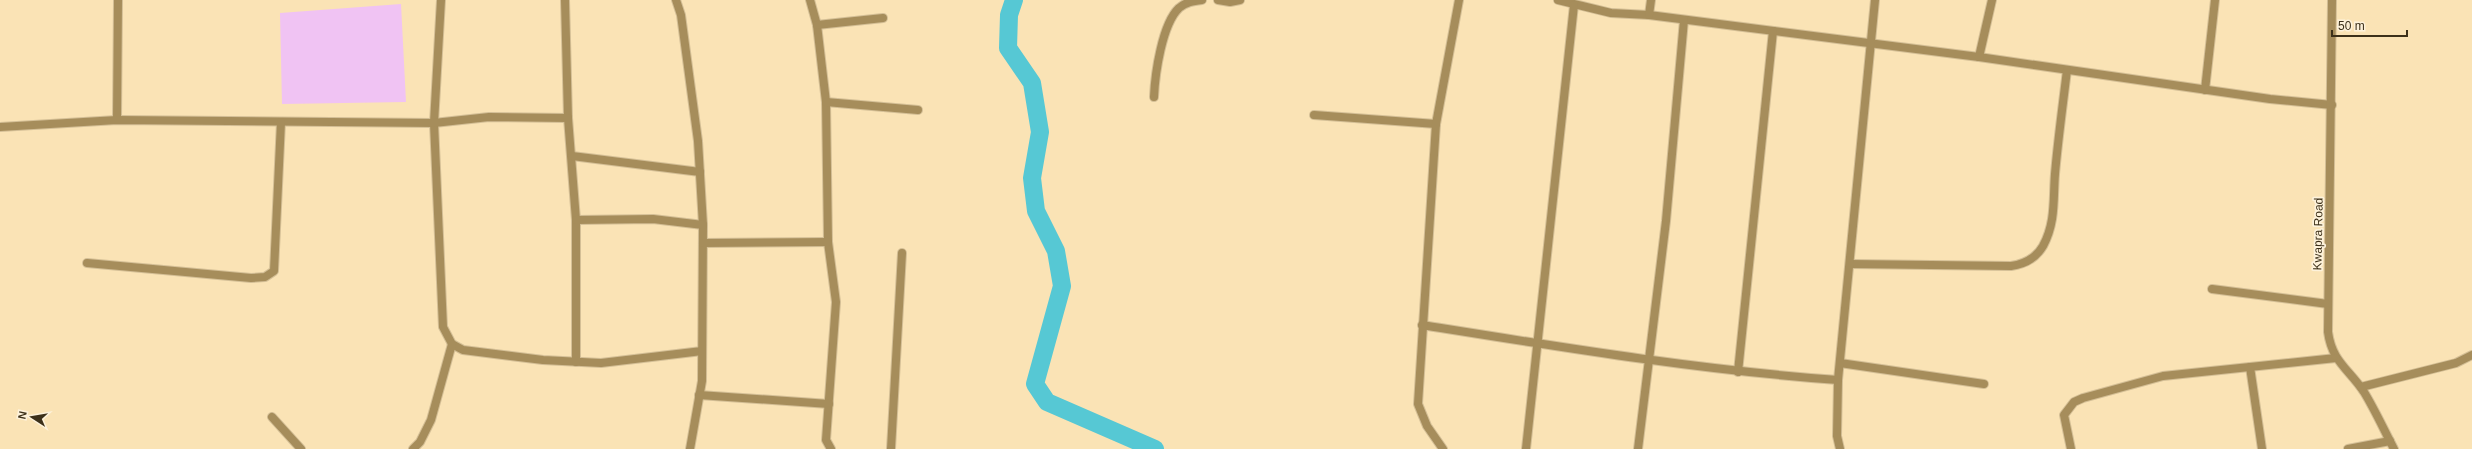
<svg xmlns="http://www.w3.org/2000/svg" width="2472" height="449" font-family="Helvetica,sans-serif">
	<rect width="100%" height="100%" fill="#fae3b5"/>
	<polygon fill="#f0c3f3" points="401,4 406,102 282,104 280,13"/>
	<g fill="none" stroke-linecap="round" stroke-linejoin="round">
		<polyline stroke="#56c8d4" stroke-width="18" points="1014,0 1009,15 1008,48 1032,83 1040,132 1032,178 1036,211 1056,251 1062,286 1035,384 1047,402 1155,449"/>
		<g stroke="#d4bf96" stroke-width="10">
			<g id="minor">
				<polyline points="441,0 434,123 443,327 452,344 463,350 543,360 601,363 702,351"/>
				<polyline points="565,0 568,118"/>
				<polyline points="676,0 681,15 698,141 703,225 702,381 690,449"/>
				<polyline points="810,0 817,25 826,102 828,242 836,302 826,440 831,449"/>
				<polyline points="1218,0 1230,2 1240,0"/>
				<polyline points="1558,0 1611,13 1649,15 1979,57 2270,99 2332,105"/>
				<path d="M 2332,0 L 2328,332 C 2332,362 2349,369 2364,392 C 2375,410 2384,430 2394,449"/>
				<polyline points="1649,15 1651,0"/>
				<polyline points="817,25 883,18"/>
				<polyline points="1979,57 1992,0"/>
				<polyline points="2205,90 2215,0"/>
				<path d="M 1154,97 C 1155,74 1162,24 1179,8 C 1186,2 1193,1 1202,0"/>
				<polyline points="826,102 918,110"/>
				<polyline points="1314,115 1436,124"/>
				<polyline points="117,120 118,0"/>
				<polyline points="0,127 117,120 434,123 489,117 568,118 576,220 576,362"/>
				<polyline points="572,156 700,172"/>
				<polyline points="576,220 653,219 703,225"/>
				<polyline points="703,243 828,242"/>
				<polyline points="87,263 251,278 265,277 274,271 281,122"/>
				<path d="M 1851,264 L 2011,266 C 2025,264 2036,258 2043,246 C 2056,222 2053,199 2055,174 C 2058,139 2063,104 2067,70"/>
				<polyline points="2212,289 2328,304"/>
				<path d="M 1422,325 C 1560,347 1699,370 1838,380"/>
				<polyline points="1840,363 1984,384"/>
				<polyline points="2250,367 2262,449"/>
				<polyline points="1738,372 1773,31"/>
				<polyline points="2361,387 2456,363 2472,355"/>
				<polyline points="699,395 829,404"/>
				<polyline points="272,417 301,449"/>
				<polyline points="413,449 420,442 431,420 452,344"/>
				<polyline points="891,449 902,253"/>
				<polyline points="1443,449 1427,426 1418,404 1436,124 1459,0"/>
				<polyline points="1526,449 1574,5"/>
				<polyline points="1638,449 1666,221 1684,20"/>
				<polyline points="1840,449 1837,436 1838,380 1875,0"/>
				<polyline points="2071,449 2064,415 2074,402 2083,398 2163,376 2336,358"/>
				<polyline points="2348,449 2390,441"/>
			</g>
		</g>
		<use href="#minor" stroke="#a68d5b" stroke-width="8"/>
	</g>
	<g text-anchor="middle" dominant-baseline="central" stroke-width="3.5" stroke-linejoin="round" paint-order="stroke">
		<g font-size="12" fill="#3c3019" stroke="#fdf2db">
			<text transform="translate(2318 234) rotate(-89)">Kwapra Road</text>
		</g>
	</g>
	<g transform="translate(32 417) rotate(282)" stroke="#fdf2db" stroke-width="3" paint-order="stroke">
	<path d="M0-3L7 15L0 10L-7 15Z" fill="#3c3019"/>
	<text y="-6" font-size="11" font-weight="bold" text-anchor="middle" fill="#3c3019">N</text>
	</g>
	<path d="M2332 30v6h75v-6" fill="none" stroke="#3c3019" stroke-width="2"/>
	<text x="2338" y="30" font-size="12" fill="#3c3019" stroke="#fdf2db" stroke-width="3" paint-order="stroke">50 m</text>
</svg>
